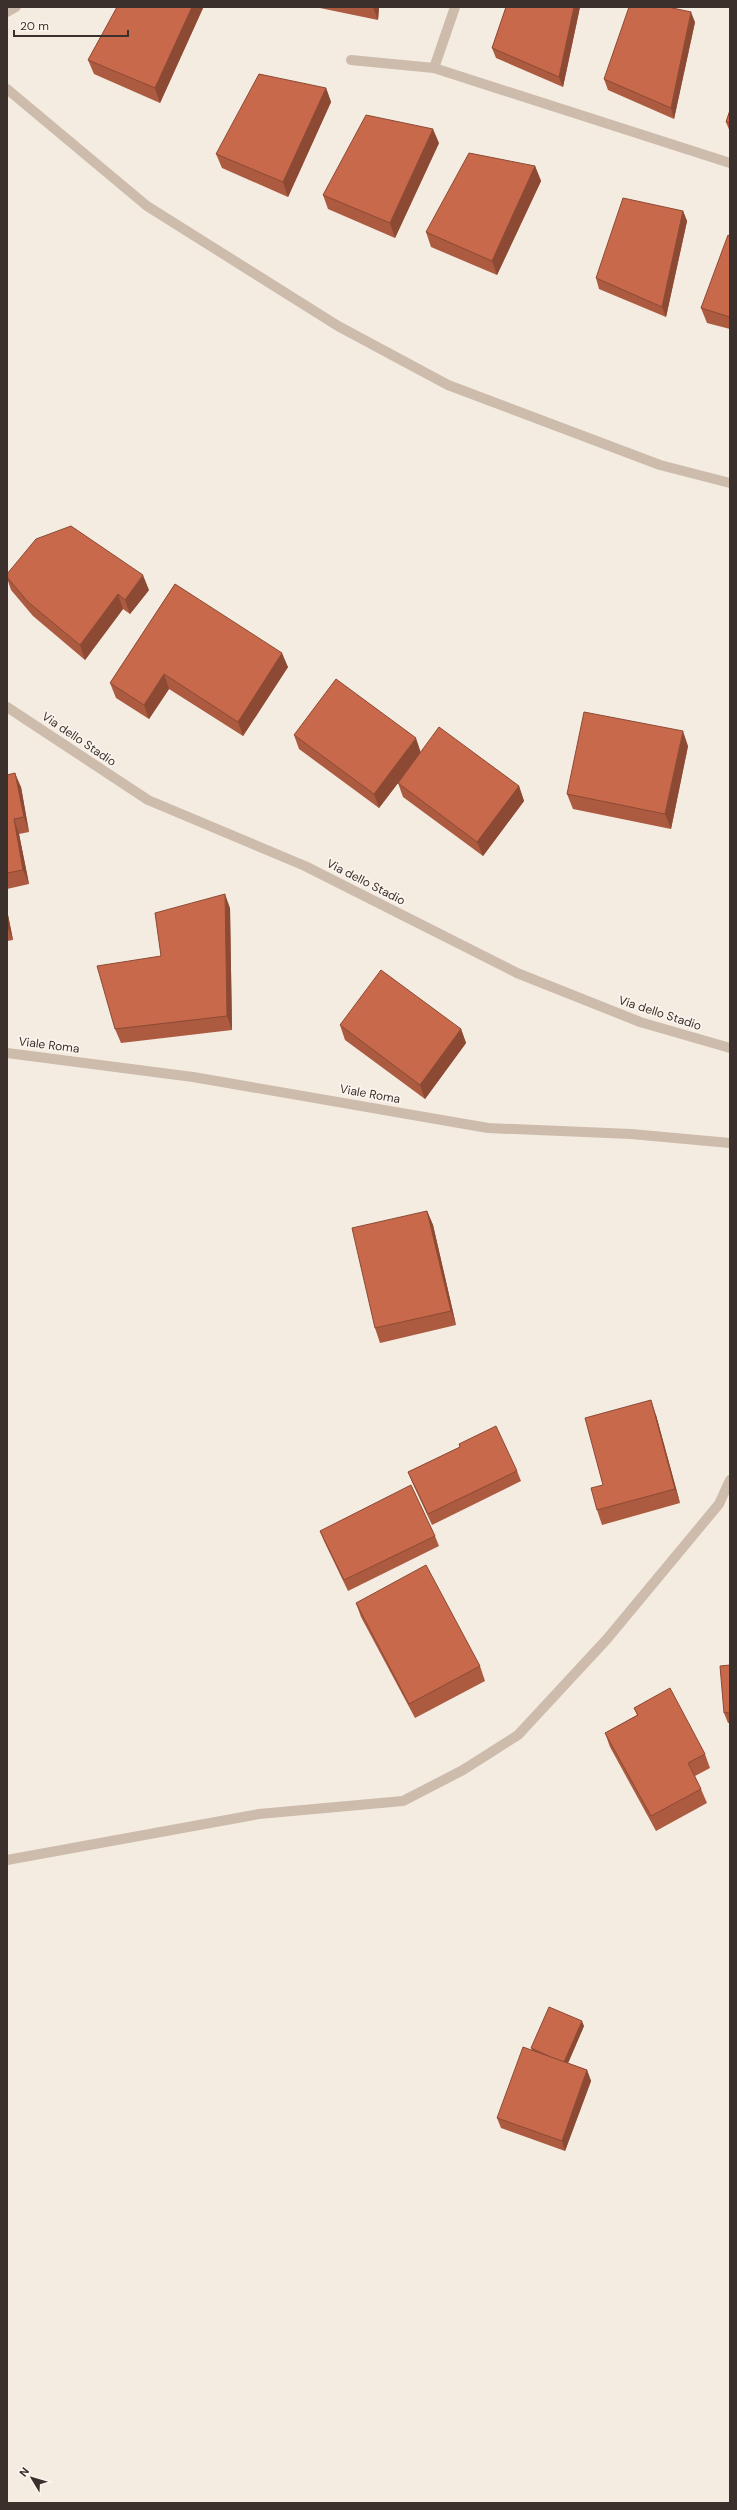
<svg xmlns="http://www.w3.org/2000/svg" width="737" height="2510" font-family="'DM Sans',sans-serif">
	<rect width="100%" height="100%" fill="#f4ebe1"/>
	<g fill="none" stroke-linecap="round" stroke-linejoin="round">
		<g stroke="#cdbbac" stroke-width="10">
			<polyline points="7,12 16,7"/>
			<polyline points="351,60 434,68 730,163"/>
			<polyline points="434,68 455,7"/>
			<polyline points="7,89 147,206 338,326 448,385 660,465 730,483"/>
			<polyline points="7,1053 193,1077 488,1128 631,1134 730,1143"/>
			<polyline points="7,1860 259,1814 403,1801 463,1770 518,1735 607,1639 719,1504 730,1480"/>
		</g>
		<polyline stroke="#cdbbac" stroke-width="10" points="7,707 148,800 305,866 517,973 640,1022 730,1048"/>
	</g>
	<g fill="#ac5a40">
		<polygon points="117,7 203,7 203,8 160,103 94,74 88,60"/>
		<polygon points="315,7 379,7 378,20"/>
		<polygon points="506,7 580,7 563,87 496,58 492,48"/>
		<polygon points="695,22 674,119 608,90 604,79"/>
		<polygon points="326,88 331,102 288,197 222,168 216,154"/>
		<polygon points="730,110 730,132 726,122"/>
		<polygon points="439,143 395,238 328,209 323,195"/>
		<polygon points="535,166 541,181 497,275 431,247 426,232"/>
		<polygon points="683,211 687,221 666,317 599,289 596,278"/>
		<polygon points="730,236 730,329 707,323 701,308"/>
		<polygon points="7,574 149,590 130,614 123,609 85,660 33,616 11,590 7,578"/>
		<polygon points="175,584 288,667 243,736 169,689 149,719 116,698 110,683"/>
		<polygon points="294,735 420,752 519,786 524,801 483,856 403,797 398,783 379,808 299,749"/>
		<polygon points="688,746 671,829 573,809 567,794"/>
		<polygon points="7,775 21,787 29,832 19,834 29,884 7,889"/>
		<polygon points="230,908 232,1030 121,1043 115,1029 161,956"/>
		<polygon points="7,910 13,940 7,941"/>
		<polygon points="340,1025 461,1029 466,1043 425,1099 345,1040"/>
		<polygon points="427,1211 433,1225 456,1325 380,1343 375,1328"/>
		<polygon points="656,1415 680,1503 602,1525 597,1510 603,1485"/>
		<polygon points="459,1444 517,1471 521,1481 432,1525 412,1482 408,1472 460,1447"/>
		<polygon points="320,1531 435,1536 439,1546 348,1591 324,1541"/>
		<polygon points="356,1603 480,1666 485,1681 415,1718 361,1617"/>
		<polygon points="730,1665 730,1723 728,1723 724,1713"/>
		<polygon points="634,1708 705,1754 710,1768 695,1776 701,1789 707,1803 656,1831 610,1747 605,1733 637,1715"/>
		<polygon points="584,2026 568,2063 587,2070 591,2081 565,2151 501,2128 497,2118 532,2050 531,2048"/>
	</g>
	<g fill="#8c4a34">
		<polygon points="192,7 203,7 203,8 160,103 155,88"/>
		<polygon points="373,7 379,7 378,20"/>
		<polygon points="574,7 580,7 563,87 559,77"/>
		<polygon points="691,12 695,22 674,119 671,108"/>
		<polygon points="326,88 331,102 288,197 283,182"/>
		<polygon points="433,129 439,143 395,238 390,223"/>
		<polygon points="535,166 541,181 497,275 492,261"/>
		<polygon points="683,211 687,221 666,317 662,307"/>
		<polygon points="143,575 149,590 130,614 125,600"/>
		<polygon points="118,594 123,609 85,660 80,645"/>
		<polygon points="282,653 288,667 243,736 238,722"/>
		<polygon points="164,674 169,689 149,719 144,705"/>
		<polygon points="683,731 688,746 671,829 665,814"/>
		<polygon points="416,738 421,753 379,808 374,794"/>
		<polygon points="15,773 21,787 29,832 24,817"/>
		<polygon points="519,786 524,801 483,856 477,842"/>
		<polygon points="14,819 19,834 29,884 23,870"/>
		<polygon points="225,894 230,908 232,1030 227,1016"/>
		<polygon points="7,910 13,940 7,926"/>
		<polygon points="461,1029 466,1043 425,1099 420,1085"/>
		<polygon points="427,1211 433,1225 456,1325 451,1311"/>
		<polygon points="651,1400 656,1415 680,1503 675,1489"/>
		<polygon points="582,2021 584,2026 566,2068 564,2063"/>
		<polygon points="587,2070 591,2081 565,2151 562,2141"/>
	</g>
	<g fill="#c8694b" stroke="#8c4a34">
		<polygon points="117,7 192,7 155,88 88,60"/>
		<polygon points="506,7 574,7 559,77 492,48"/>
		<polygon points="629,7 668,7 691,12 671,108 604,79"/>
		<polygon points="259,74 326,88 283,182 216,154"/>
		<polygon points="730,110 730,123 726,122"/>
		<polygon points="366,115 433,129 390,223 323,195"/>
		<polygon points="469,153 535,166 492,261 426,232"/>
		<polygon points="623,198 683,211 662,307 596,278"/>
		<polygon points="728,235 730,236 730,317 701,308"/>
		<polygon points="71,526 143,575 125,600 118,594 80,645 28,602 7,577 7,574 36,539"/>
		<polygon points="175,584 282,653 238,722 164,674 144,705 110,683"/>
		<polygon points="336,679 416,738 374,794 294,735"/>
		<polygon points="584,712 683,731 665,814 567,794"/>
		<polygon points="439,727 519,786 477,842 398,783"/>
		<polygon points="15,773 24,817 14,819 23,870 7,873 7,775"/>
		<polygon points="225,894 227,1016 115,1029 97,966 161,956 155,913"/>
		<polygon points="381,970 461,1029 420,1085 340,1025"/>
		<polygon points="427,1211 451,1311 375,1328 352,1228"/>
		<polygon points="651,1400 675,1489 597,1510 591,1488 603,1485 585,1418"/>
		<polygon points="496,1426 517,1471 428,1514 408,1472 460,1447 459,1444"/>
		<polygon points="411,1485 435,1536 344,1580 320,1531"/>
		<polygon points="426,1565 480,1666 409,1704 356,1603"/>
		<polygon points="730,1665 730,1712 724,1713 720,1666"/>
		<polygon points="670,1688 705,1754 688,1763 701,1789 651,1816 605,1733 638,1715 634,1708"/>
		<polygon points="549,2007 582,2021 564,2062 553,2058 531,2048"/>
		<polygon points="523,2047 587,2070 562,2141 497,2118"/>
	</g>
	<g text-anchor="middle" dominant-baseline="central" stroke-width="3.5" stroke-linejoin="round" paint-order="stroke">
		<g font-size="12" fill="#3b302b" stroke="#fbf5ee">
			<text transform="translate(79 739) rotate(34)">Via dello Stadio</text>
			<text transform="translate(366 882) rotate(27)">Via dello Stadio</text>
			<text transform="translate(660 1013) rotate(18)">Via dello Stadio</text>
			<text transform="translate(49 1045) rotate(7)">Viale Roma</text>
			<text transform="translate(370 1094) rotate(10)">Viale Roma</text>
		</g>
	</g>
	<rect width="737" height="2510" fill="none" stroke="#3b302b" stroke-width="16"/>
	<g transform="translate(32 2478) rotate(308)" stroke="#fbf5ee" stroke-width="3" paint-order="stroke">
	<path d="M0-3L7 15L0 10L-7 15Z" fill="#3b302b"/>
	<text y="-6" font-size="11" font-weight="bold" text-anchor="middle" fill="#3b302b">N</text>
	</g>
	<path d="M14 30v6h114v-6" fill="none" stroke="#3b302b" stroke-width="2"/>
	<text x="20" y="30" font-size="12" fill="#3b302b" stroke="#fbf5ee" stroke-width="3" paint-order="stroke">20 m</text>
</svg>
